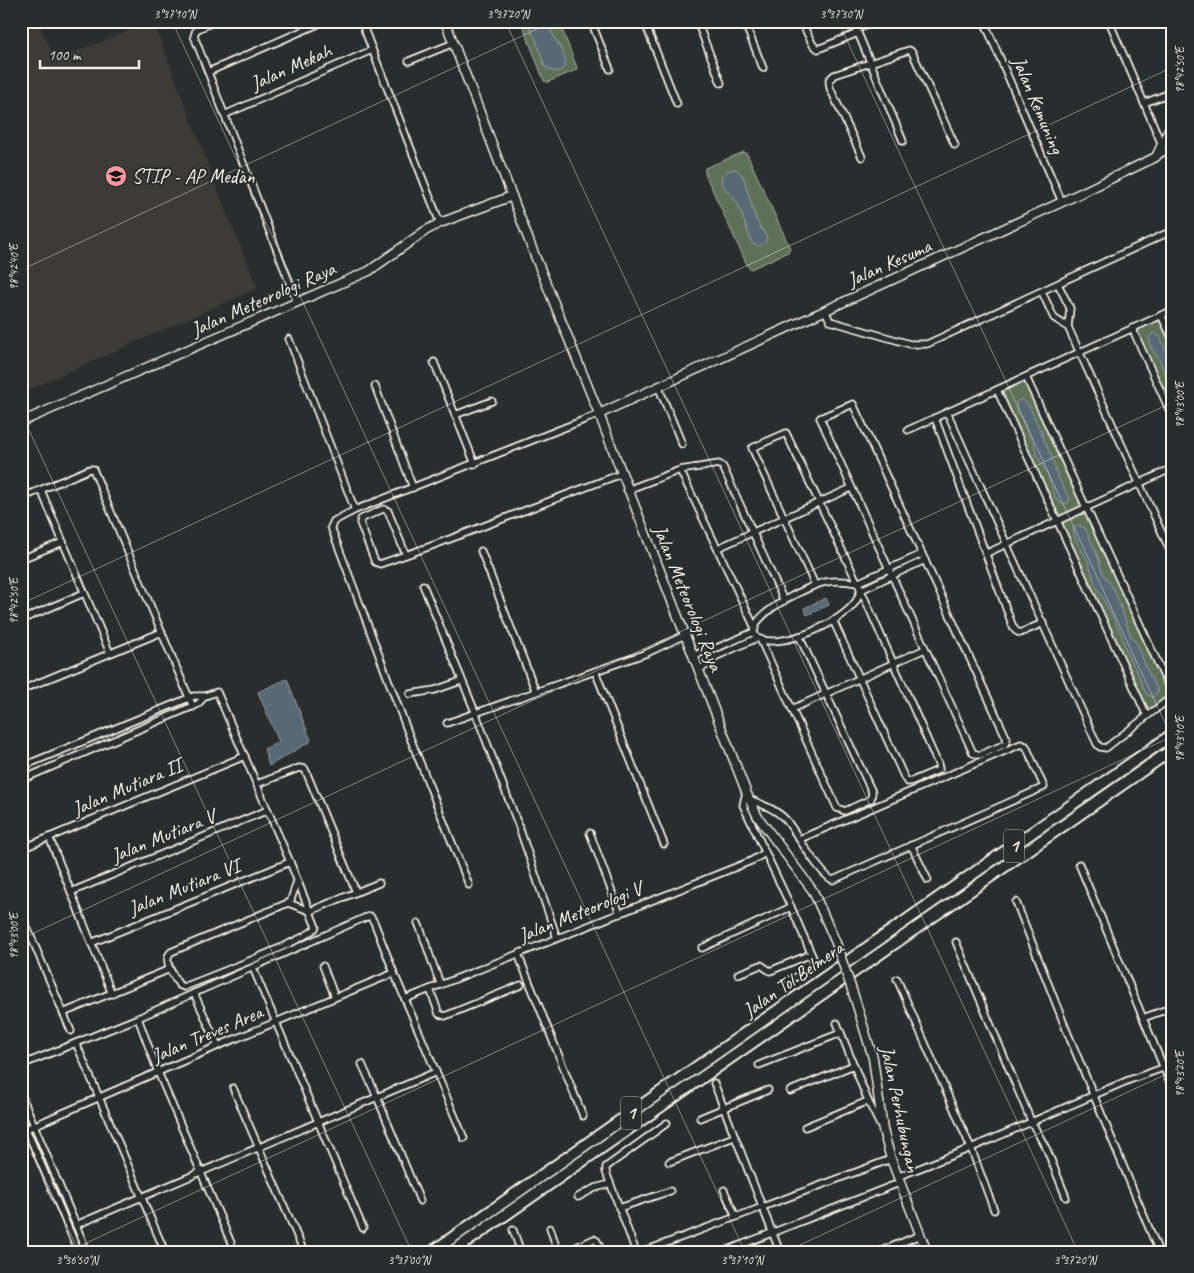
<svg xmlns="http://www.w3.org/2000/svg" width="1194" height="1273" font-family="Caveat,sans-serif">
	<rect width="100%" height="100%" fill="#2a2d2e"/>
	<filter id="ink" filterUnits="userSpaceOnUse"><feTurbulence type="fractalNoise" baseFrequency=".02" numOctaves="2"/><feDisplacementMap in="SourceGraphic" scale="10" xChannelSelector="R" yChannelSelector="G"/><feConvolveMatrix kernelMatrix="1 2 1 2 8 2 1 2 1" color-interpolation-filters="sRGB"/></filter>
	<g filter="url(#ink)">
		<g fill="#3d3b38">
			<polygon points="21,21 38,21 55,60 153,21 226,212 258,288 21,393"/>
			<polygon points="21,1142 31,1166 21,1171"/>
		</g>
		<g fill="#5e7059" stroke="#a9b0a0">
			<polygon points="521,21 559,21 577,68 576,70 548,82 544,81"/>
			<polygon points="744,152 747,154 790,248 788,252 751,269 748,267 705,174 705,168"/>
			<path d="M 1157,320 C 1178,333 1173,388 1173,410 L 1138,334 L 1139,328 Z"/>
			<polygon points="1020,382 1026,385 1079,502 1078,508 1061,515 1057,513 1003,396 1004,390"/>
			<polygon points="1082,514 1087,516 1167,692 1166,696 1151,708 1145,706 1063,527 1064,521"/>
		</g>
		<g fill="#596774" stroke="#979ea2">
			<path d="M 526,21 L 550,21 C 551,25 551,29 552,33 C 557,45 578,67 555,72 L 545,67 L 536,40 Z"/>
			<path d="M 736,169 L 743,176 L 756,220 L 767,237 C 766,243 763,245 757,246 L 752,243 L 738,204 L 722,185 L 721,178 C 725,171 728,170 736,169 Z"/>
			<polygon points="1153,333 1160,336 1169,361 1173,366 1173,392 1159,359 1151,348 1149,338"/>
			<polygon points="1021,399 1029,405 1051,455 1058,478 1070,499 1066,504 1059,502 1056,499 1047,473 1037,456 1034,442 1028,434 1021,417 1017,411 1016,402"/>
			<polygon points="1079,525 1085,528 1097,554 1103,574 1114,589 1131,636 1138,645 1146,668 1158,691 1153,697 1146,694 1137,672 1128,656 1121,633 1095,584 1088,561 1075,538 1073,528"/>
			<polygon points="826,598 829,605 807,615 804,608"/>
			<polygon points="287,679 311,741 269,766 264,749 279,742 258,692"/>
		</g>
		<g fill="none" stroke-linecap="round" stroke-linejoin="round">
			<g stroke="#f4f1e8" stroke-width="9">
				<g id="street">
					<polyline points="215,21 196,30 194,36 297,302"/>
					<polyline points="361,21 440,223"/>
					<polyline points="591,21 610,69"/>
					<polyline points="644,21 677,104"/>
					<polyline points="697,21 721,83"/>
					<polyline points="744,21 763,68"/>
					<polyline points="801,21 813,45 818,49 858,33"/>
					<polyline points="853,21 903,141"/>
					<polyline points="984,21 1062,202"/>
					<polyline points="1109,21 1162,145"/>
					<polyline points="856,29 881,21"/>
					<polyline points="409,61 454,43"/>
					<polyline points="208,72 325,21"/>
					<polyline points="1144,103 1173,92"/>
					<polyline points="224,115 372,50"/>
					<polyline points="1157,156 1173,147"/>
					<polyline points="862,157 830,88 829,80 834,75 909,50 912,52 955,145"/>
					<polyline points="1058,284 1070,308 1068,327 1173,557"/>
					<polyline points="1042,292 1054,318 1068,327"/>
					<polyline points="825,310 830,321 910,344 927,344 1165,234"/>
					<polyline points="1161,315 1173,340"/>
					<polyline points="1132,328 1173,418"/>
					<polyline points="289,339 355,510"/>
					<polyline points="434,362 475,464"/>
					<polyline points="1026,377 1173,696"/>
					<polyline points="375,386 413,488"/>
					<polyline points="658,386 682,444"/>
					<polyline points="997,390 1147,716"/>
					<polygon points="853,404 1007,739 1005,744 980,755 973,753 820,418"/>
					<polyline points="947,412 1097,744 1100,747 1106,748 1111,744 1173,696"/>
					<polyline points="455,415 492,401"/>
					<polyline points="935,418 1013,627 1016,631 1020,633 1043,623"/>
					<polyline points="908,430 1173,310"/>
					<polyline points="680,470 755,628"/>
					<polyline points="41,490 110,653"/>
					<polyline points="627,490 680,470 719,464 723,467 784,601"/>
					<polyline points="21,498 90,469 93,469 193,707"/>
					<polyline points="718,548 851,488"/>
					<polyline points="481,551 536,692"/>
					<polyline points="987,553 1173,468"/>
					<path d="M 922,554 L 857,583 C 847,581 837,580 826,582 C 810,585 754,612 754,631 C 754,633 756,637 757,638 C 781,650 842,623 856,601 C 858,598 859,594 861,590 L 925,560"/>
					<polyline points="406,555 388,511 383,509 361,519 360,523 375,562 380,564 434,545 621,474"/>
					<polyline points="21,559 63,542"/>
					<polyline points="423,585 476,714 519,827 557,938"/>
					<polyline points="815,585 752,448 786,433 861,590 938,764 939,769 936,771 912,781 908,782 905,779 833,620"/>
					<polyline points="21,620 84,593"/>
					<polyline points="761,641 837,808 845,811 871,799 872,792 799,636"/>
					<polyline points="693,656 707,650 712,650 754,632"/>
					<polyline points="699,669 712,663 715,657 757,638"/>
					<polyline points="595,671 664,844"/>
					<polyline points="21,690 162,632"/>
					<polyline points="410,694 435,690 461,681"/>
					<polyline points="792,709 925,649"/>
					<polyline points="447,723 647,653 685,635"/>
					<polyline points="21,767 189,698 194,696 205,696"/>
					<path d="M 21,780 L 198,704 L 205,696 L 217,692 L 290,862 L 316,927 C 311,939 203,979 184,987 L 179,985 C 174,977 162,960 171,952 L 288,903 L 310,911"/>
					<polyline points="257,784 299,768 305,769 356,892"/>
					<path d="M 746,792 L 743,805 L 791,907 L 814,960 C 811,972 798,976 789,980"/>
					<path d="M 749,799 C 761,804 776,809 786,820 C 796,832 821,877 833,880 L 1044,787 L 1026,746 L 1021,744 L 800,839"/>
					<polyline points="590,833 620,914"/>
					<polyline points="49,837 112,994"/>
					<polyline points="911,845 928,880"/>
					<polyline points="21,849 245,756"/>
					<polyline points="1079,864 1143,1018"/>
					<polyline points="469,885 409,735 331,527 334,521 355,510 599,414"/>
					<polyline points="71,892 268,810"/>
					<polyline points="1016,902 1066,1029 1159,1252"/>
					<polyline points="290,903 297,881"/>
					<polyline points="310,911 379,883"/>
					<polyline points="21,913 71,1031"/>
					<path d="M 418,923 C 427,944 432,965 441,985"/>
					<polyline points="956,942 1031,1121 1047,1150 1066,1197"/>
					<polyline points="91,943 290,862"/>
					<polyline points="702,948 791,907"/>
					<polyline points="518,954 583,1116"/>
					<polyline points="323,966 335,997"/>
					<polyline points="253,968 363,1228"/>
					<polyline points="738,974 761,965 770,971 811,954"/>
					<polyline points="897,979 971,1148 994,1210"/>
					<polyline points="430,989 439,1014 445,1016 521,985"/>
					<polyline points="194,993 218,1046"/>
					<polyline points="405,999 751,861 765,853"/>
					<polyline points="1173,1007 1143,1018 1173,1090"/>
					<polyline points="63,1013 170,969"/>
					<polyline points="138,1018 158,1072 235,1252"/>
					<polyline points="837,1023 868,1101 881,1127"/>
					<polyline points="76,1043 165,1252"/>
					<polyline points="362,1064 377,1097 420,1201"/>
					<polyline points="21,1065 138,1018 364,918 370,916 374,922 394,973 464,1138"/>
					<polyline points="759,1065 841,1033"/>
					<polyline points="714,1083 780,1252"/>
					<polyline points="233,1088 304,1252"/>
					<polyline points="790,1091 854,1065"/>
					<polyline points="21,1094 83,1242 82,1252"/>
					<polyline points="21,1117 76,1246 81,1252"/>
					<polyline points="700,1118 768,1090"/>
					<polyline points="805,1127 868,1101"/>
					<polyline points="26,1129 218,1046 394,973"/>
					<polyline points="669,1162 734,1137"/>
					<polyline points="897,1177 971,1148 1129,1080 1163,1068"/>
					<polyline points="724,1190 736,1217"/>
					<polyline points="578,1197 595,1188 610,1184"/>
					<polyline points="619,1208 670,1191"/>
					<polyline points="76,1225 436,1072"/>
					<polyline points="550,1228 558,1252"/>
					<polyline points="513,1230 521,1252"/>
					<polyline points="399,1252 401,1250"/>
					<polyline points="511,1252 519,1248"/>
					<polyline points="565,1252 594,1239 597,1241 602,1252"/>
					<polyline points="636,1252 606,1172 606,1167 667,1123"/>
					<polyline points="642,1252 891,1159"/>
					<polyline points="723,1252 899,1183"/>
					<polyline points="879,1252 920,1235"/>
				</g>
			</g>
			<g stroke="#f4f1e8" stroke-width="11">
				<g id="secondary">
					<polyline points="445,21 531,246 599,414 749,799 758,817 813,891 836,943"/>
					<polyline points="599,414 1062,202 1156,157 1173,121"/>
					<polyline points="21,422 369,271 425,231 440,223 512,196"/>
					<polyline points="855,999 873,1058 883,1130 891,1159 927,1252"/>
				</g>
			</g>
			<g stroke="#f4f1e8" stroke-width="14">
				<g id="highway">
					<polyline points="432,1252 1173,734"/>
					<polyline points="452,1252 1173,749"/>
				</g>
			</g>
			<use href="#street" stroke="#2a2d2e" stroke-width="5.5"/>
			<use href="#secondary" stroke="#2a2d2e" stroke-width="8"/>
			<use href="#highway" stroke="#2a2d2e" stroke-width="10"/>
			<g stroke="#f4f1e8" stroke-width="11" stroke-linecap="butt">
				<polyline id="secondary-bridge" points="836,943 855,999"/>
			</g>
			<use href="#secondary-bridge" stroke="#2a2d2e" stroke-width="8"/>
		</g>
	</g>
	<path fill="none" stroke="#f4f1e8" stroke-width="1" stroke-opacity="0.45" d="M 172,21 L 745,1252M 505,21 L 1078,1252M 838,21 L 1173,740M 1171,21 L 1173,26M 21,270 L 554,21M 21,413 L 412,1252M 21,604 L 1173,67M 21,939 L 1173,402M 21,1127 L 79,1252M 67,1252 L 1173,736M 785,1252 L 1173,1071"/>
	<defs>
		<g id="university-disc" transform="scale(1.125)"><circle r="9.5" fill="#ff9aa2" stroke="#2a2d2e"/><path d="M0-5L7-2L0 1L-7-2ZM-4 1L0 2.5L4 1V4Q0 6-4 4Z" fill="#111"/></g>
	</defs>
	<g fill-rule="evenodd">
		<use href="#university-disc" x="116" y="176"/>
	</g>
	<g text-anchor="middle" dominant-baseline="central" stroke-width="4" stroke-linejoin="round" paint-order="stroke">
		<g fill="#2a2d2e" stroke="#b7b6b0" stroke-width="1">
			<rect x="1004" y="829.5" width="20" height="33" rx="4"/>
			<rect x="621" y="1096.5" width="20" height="33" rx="4"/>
		</g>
		<g font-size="19" font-weight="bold" fill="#f4f1e8">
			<text x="1014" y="846">1</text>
			<text x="631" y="1113">1</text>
		</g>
		<g font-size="20" fill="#f4f1e8" stroke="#2a2d2e">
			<text transform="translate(291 67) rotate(-24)">Jalan Mekah</text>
			<text transform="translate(1038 105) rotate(67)">Jalan Kemuning</text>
			<text transform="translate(889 263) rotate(-24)">Jalan Kesuma</text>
			<text transform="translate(263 299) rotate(-24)">Jalan Meteorologi Raya</text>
			<text transform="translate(688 598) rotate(68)">Jalan Meteorologi Raya</text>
			<text transform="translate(127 787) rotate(-23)">Jalan Mutiara II</text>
			<text transform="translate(163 836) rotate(-22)">Jalan Mutiara V</text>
			<text transform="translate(184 887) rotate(-22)">Jalan Mutiara VI</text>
			<text transform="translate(580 912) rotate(-22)">Jalan Meteorologi V</text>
			<text transform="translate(793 979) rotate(-35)">Jalan Tol Belmera</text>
			<text transform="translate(207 1034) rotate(-23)">Jalan Treves Area</text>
			<text transform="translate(900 1109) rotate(78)">Jalan Perhubungan</text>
		</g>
		<g font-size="20" fill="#f4f1e8" stroke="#2a2d2e" text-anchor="start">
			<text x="132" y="176">STIP - AP Medan</text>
		</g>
	</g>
	<rect width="1194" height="1273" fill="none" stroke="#2a2d2e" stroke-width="55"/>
	<path d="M40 60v8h99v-8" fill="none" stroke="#f4f1e8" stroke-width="2.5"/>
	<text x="48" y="60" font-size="15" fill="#f4f1e8" stroke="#2a2d2e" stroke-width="4" paint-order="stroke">100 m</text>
	<rect x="28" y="28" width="1138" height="1218" fill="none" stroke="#f4f1e8" stroke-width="2"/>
	<g font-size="12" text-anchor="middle" fill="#f4f1e8">
		<text x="175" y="18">3°37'10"N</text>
		<text x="508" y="18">3°37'20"N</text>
		<text x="841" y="18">3°37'30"N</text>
		<text transform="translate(1180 70) rotate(-90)" y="4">98°42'50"E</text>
		<text transform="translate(14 267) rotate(-90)" y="4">98°42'40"E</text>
		<text transform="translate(1180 405) rotate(-90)" y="4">98°43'00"E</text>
		<text transform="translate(14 601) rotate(-90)" y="4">98°42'50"E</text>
		<text transform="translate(1180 739) rotate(-90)" y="4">98°43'10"E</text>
		<text transform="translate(14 936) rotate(-90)" y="4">98°43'00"E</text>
		<text transform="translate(1180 1074) rotate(-90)" y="4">98°43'20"E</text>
		<text x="77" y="1264">3°36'50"N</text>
		<text x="409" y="1264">3°37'00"N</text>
		<text x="742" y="1264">3°37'10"N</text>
		<text x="1075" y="1264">3°37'20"N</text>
	</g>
</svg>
